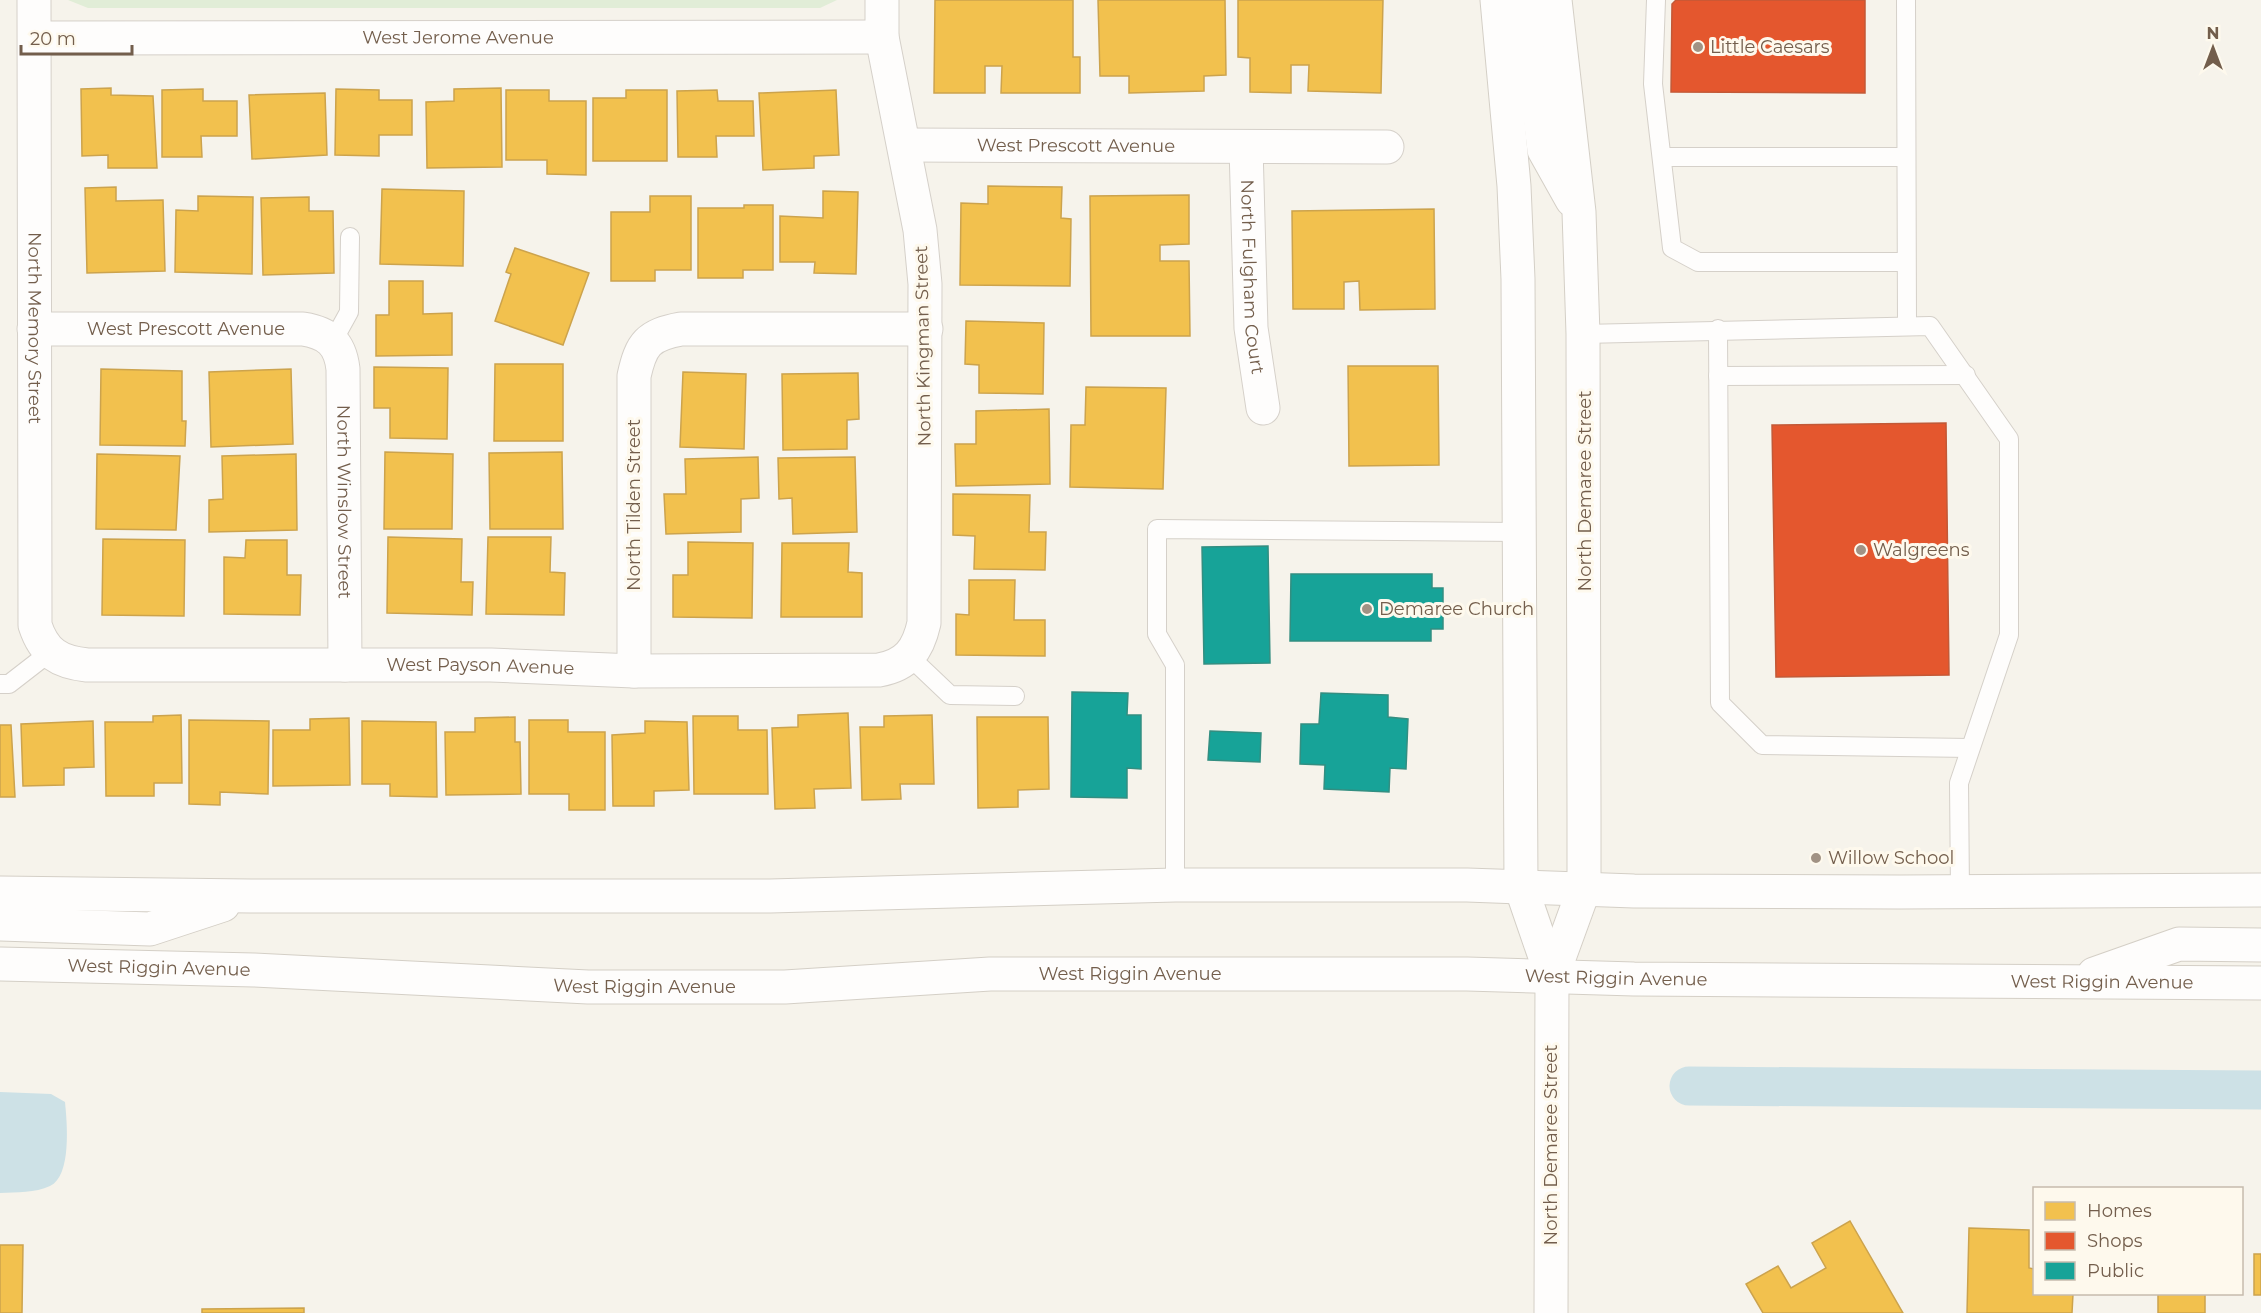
<svg xmlns="http://www.w3.org/2000/svg" width="2261" height="1313" font-family="Montserrat,sans-serif">
	<rect width="100%" height="100%" fill="#f6f3eb"/>
	<polygon fill="#e1edd7" points="68,0 837,0 820,8 88,8"/>
	<path fill="#cde1e6" d="M 0,1092 L 51,1094 L 65,1102 C 67,1122 72,1176 50,1186 C 35,1193 17,1192 0,1193 Z"/>
	<g fill="#f2c14e" stroke="#cca34d" stroke-width="1.5">
		<polygon points="935,0 1073,0 1073,57 1080,57 1080,93 1001,93 1002,66 985,66 985,93 934,93"/>
		<polygon points="1098,0 1225,0 1226,75 1204,76 1204,91 1129,93 1129,76 1100,76"/>
		<polygon points="1238,0 1383,0 1381,93 1308,91 1309,65 1291,65 1291,93 1250,92 1250,58 1238,57"/>
		<polygon points="111,88 111,95 153,96 157,168 108,168 108,155 82,156 81,89"/>
		<polygon points="501,88 502,167 427,168 426,102 454,101 454,89"/>
		<polygon points="203,89 203,101 237,101 237,136 201,136 202,157 162,157 162,90"/>
		<polygon points="336,89 379,90 379,100 412,100 412,135 379,135 379,156 335,155"/>
		<polygon points="506,90 549,90 549,101 586,101 586,175 547,174 547,160 506,160"/>
		<polygon points="626,90 667,90 667,161 593,161 593,98 626,98"/>
		<polygon points="717,90 718,101 753,101 754,136 716,136 717,157 678,157 677,91"/>
		<polygon points="836,90 839,155 814,156 814,168 763,170 759,93"/>
		<polygon points="325,93 327,155 252,159 249,95"/>
		<polygon points="988,186 1062,187 1061,218 1071,219 1070,286 960,285 961,203 988,204"/>
		<polygon points="116,187 116,201 163,200 165,271 87,273 85,188"/>
		<polygon points="382,189 464,191 463,266 380,264"/>
		<polygon points="823,191 858,192 856,274 814,273 815,262 780,262 780,216 823,218"/>
		<polygon points="1189,195 1189,244 1160,245 1160,261 1189,261 1190,336 1091,336 1090,196"/>
		<polygon points="198,196 253,197 252,274 175,272 176,210 198,211"/>
		<polygon points="650,196 691,196 691,270 655,270 655,281 611,281 611,212 650,212"/>
		<polygon points="309,197 309,211 333,211 334,273 263,275 261,198"/>
		<polygon points="744,205 773,205 773,270 743,270 743,278 698,278 698,208 744,208"/>
		<polygon points="1434,209 1435,309 1360,310 1359,281 1344,282 1344,309 1293,309 1292,211"/>
		<polygon points="515,248 589,273 563,345 495,321 511,274 506,272"/>
		<polygon points="389,281 423,281 423,314 452,313 452,355 376,356 376,315 389,315"/>
		<polygon points="966,321 1044,323 1043,394 979,393 979,365 965,364"/>
		<polygon points="495,364 563,364 563,441 494,441"/>
		<polygon points="1348,366 1438,366 1439,465 1349,466"/>
		<polygon points="374,367 448,368 447,439 390,438 390,408 374,408"/>
		<polygon points="101,369 182,371 182,421 186,421 185,446 100,445"/>
		<polygon points="291,369 293,444 211,447 209,372"/>
		<polygon points="683,372 746,374 744,449 680,447"/>
		<polygon points="858,373 859,419 847,420 847,449 783,450 782,374"/>
		<polygon points="1086,387 1166,388 1163,489 1070,487 1071,425 1085,425"/>
		<polygon points="1049,409 1050,484 956,486 955,444 976,444 976,411"/>
		<polygon points="385,452 453,454 452,529 384,529"/>
		<polygon points="562,452 563,529 490,529 489,453"/>
		<polygon points="97,454 180,456 176,530 96,529"/>
		<polygon points="296,454 297,530 209,532 209,500 223,499 222,456"/>
		<polygon points="758,457 759,498 741,499 741,532 666,534 664,494 686,494 685,459"/>
		<polygon points="855,457 857,532 793,534 792,498 779,499 778,458"/>
		<polygon points="953,494 1030,495 1029,532 1046,532 1045,570 974,569 975,536 953,535"/>
		<polygon points="388,537 462,539 461,582 473,582 472,615 387,613"/>
		<polygon points="488,537 551,537 550,572 565,573 564,615 486,614"/>
		<polygon points="103,539 185,540 184,616 102,615"/>
		<polygon points="246,540 287,540 287,575 301,575 300,615 224,614 224,557 245,558"/>
		<polygon points="688,542 753,543 752,618 673,617 673,575 688,575"/>
		<polygon points="782,543 849,543 848,572 862,573 862,617 781,617"/>
		<polygon points="969,580 1015,580 1014,620 1045,620 1045,656 956,655 956,614 969,615"/>
		<polygon points="848,713 851,788 814,789 815,808 775,809 772,728 798,727 798,715"/>
		<polygon points="181,715 182,783 154,783 154,796 106,796 105,722 153,722 153,716"/>
		<polygon points="932,715 934,784 900,784 901,799 862,800 860,727 884,727 884,716"/>
		<polygon points="693,716 738,716 738,730 767,730 768,794 694,794"/>
		<polygon points="515,717 515,742 520,742 521,794 446,795 445,732 475,732 475,718"/>
		<polygon points="977,717 1048,717 1049,789 1018,790 1018,807 978,808"/>
		<polygon points="349,718 350,785 273,786 273,730 310,730 310,719"/>
		<polygon points="189,720 269,721 268,794 220,792 220,805 189,804"/>
		<polygon points="529,720 568,720 568,732 605,732 605,810 569,810 569,794 529,794"/>
		<polygon points="93,721 94,767 64,768 64,785 23,786 21,724"/>
		<polygon points="362,721 436,722 437,797 390,796 390,784 362,784"/>
		<polygon points="645,721 687,722 689,790 654,791 654,806 613,806 612,735 645,733"/>
		<polygon points="0,725 11,725 15,797 0,797"/>
		<polygon points="1850,1221 1903,1313 1763,1313 1746,1284 1778,1266 1791,1288 1826,1268 1812,1243"/>
		<polygon points="1969,1228 2029,1230 2029,1268 2034,1269 2034,1294 2073,1294 2072,1313 1967,1313"/>
		<polygon points="0,1245 23,1245 22,1313 0,1313"/>
		<rect x="2254" y="1254" width="7" height="41"/>
		<rect x="2158" y="1294" width="47" height="19"/>
		<polygon points="304,1308 304,1313 202,1313 202,1309"/>
	</g>
	<g fill="#e4572e" stroke="#c25937" stroke-width="1.5">
		<polygon points="1676,0 1865,0 1865,93 1671,92 1672,4"/>
		<polygon points="1946,423 1949,675 1776,677 1772,425"/>
	</g>
	<g fill="#17a398" stroke="#338e81" stroke-width="1.5">
		<polygon points="1268,546 1270,663 1204,664 1202,547"/>
		<polygon points="1291,574 1432,574 1432,588 1443,588 1443,629 1431,629 1431,641 1290,641"/>
		<polygon points="1072,692 1128,693 1127,715 1141,715 1141,769 1127,768 1127,798 1071,797"/>
		<polygon points="1321,693 1388,695 1388,717 1408,719 1406,769 1390,768 1389,792 1324,789 1325,765 1300,764 1301,724 1319,724"/>
		<polygon points="1210,731 1261,733 1260,762 1208,760"/>
	</g>
	<g fill="none" stroke-linecap="round" stroke-linejoin="round">
		<polyline stroke="#cde1e6" stroke-width="39" points="1689,1086 2261,1090"/>
		<g stroke="#d5d0c9" stroke-width="20">
			<g id="lane">
				<polyline points="1656,0 1653,84 1672,248 1698,262 1906,262"/>
				<polyline points="1906,0 1907,326"/>
				<polyline points="1663,157 1906,157"/>
				<polyline points="1718,329 1720,703 1762,745 1970,748"/>
				<polyline points="1583,334 1930,326 2009,439 2009,635 1959,783 1960,892"/>
				<polyline points="333,341 349,312 350,237"/>
				<polyline points="1718,376 1966,375"/>
				<polyline points="910,657 950,695 1015,696"/>
				<polyline points="0,684 9,684 49,653"/>
				<polyline points="1175,885 1175,665 1157,634 1157,529 1520,532"/>
			</g>
		</g>
		<g stroke="#d5d0c9" stroke-width="35">
			<g id="street">
				<path id="s1" d="M 34,0 L 35,625 C 44,653 59,662 87,665 L 491,665 L 634,671 L 879,670 C 907,665 918,650 924,623 L 925,284 L 920,230 L 882,37 L 882,0"/>
				<path id="s2" d="M 35,38 L 882,37"/>
				<path id="s3" d="M 905,145 L 1387,147"/>
				<path id="s4" d="M 1246,147 L 1251,328 L 1263,408"/>
				<path id="s5" d="M 34,329 L 303,329 C 328,333 340,343 343,369 L 345,665"/>
				<path d="M 634,671 L 634,376 C 641,344 648,335 681,329 L 926,329"/>
			</g>
		</g>
		<g stroke="#d4cfc6" stroke-width="35">
			<g id="secondary">
				<polyline points="1497,0 1514,186 1518,279 1521,887 1552,977 1551,1313"/>
				<polyline points="1526,0 1544,150 1572,200"/>
				<polyline points="0,893 251,896 770,896 1175,885 1467,885 1634,891 1900,892 2261,890"/>
				<polyline points="0,924 150,929 223,905"/>
				<path id="s6" d="M 0,964 L 254,970 L 588,987 L 785,987 L 990,974 L 1467,974 L 1634,979 L 2261,983"/>
				<polyline points="2094,974 2179,944 2261,945"/>
				<polyline points="1552,977 1584,889 1584,817 1583,334 1579,212 1555,0"/>
			</g>
		</g>
		<use href="#lane" stroke="#fefdfc" stroke-width="18"/>
		<use href="#street" stroke="#fefdfc" stroke-width="33"/>
		<use href="#secondary" stroke="#fefdfc" stroke-width="33"/>
	</g>
	<g fill="#a19284" stroke="#fef9ed" stroke-width="2">
		<circle cx="1698" cy="47" r="6"/>
		<circle cx="1861" cy="550" r="6"/>
		<circle cx="1367" cy="609" r="6"/>
		<circle cx="1816" cy="858" r="6"/>
	</g>
	<g text-anchor="middle" dominant-baseline="central" stroke-width="6" stroke-linejoin="round" paint-order="stroke">
		<g font-size="18" fill="#735e4c" stroke="#fef9ed">
			<text stroke="none"><textPath href="#s2" startOffset="423">West Jerome Avenue</textPath></text>
			<text stroke="none"><textPath href="#s3" startOffset="171">West Prescott Avenue</textPath></text>
			<text stroke="none"><textPath href="#s4" startOffset="130">North Fulgham Court</textPath></text>
			<text stroke="none"><textPath href="#s1" startOffset="328">North Memory Street</textPath></text>
			<text stroke="none"><textPath href="#s5" startOffset="152">West Prescott Avenue</textPath></text>
			<text transform="translate(923 346) rotate(-91)">North Kingman Street</text>
			<text transform="translate(1585 491) rotate(-90)">North Demaree Street</text>
			<text stroke="none"><textPath href="#s5" startOffset="464">North Winslow Street</textPath></text>
			<text transform="translate(634 505) rotate(-90)">North Tilden Street</text>
			<text stroke="none"><textPath href="#s1" startOffset="1089">West Payson Avenue</textPath></text>
			<text stroke="none"><textPath href="#s6" startOffset="159">West Riggin Avenue</textPath></text>
			<text stroke="none"><textPath href="#s6" startOffset="1131">West Riggin Avenue</textPath></text>
			<text stroke="none"><textPath href="#s6" startOffset="1617">West Riggin Avenue</textPath></text>
			<text stroke="none"><textPath href="#s6" startOffset="2103">West Riggin Avenue</textPath></text>
			<text stroke="none"><textPath href="#s6" startOffset="645">West Riggin Avenue</textPath></text>
			<text transform="translate(1551 1145) rotate(-90)">North Demaree Street</text>
		</g>
		<g font-size="18" fill="#735e4c" stroke="#fef9ed" text-anchor="start">
			<text x="1710" y="47">Little Caesars</text>
			<text x="1873" y="550">Walgreens</text>
			<text x="1379" y="609">Demaree Church</text>
			<text x="1828" y="858">Willow School</text>
		</g>
	</g>
	<rect x="2033" y="1187" width="210" height="108" fill="#fef9ed" stroke="#c6bbad" stroke-width="1.5"/>
	<rect x="2045" y="1202" width="30" height="18" fill="#f2c14e" stroke="#c6bbad" stroke-width="1.5"/>
	<text x="2087" y="1217" font-size="18" fill="#735e4c">Homes</text>
	<rect x="2045" y="1232" width="30" height="18" fill="#e4572e" stroke="#c6bbad" stroke-width="1.5"/>
	<text x="2087" y="1247" font-size="18" fill="#735e4c">Shops</text>
	<rect x="2045" y="1262" width="30" height="18" fill="#17a398" stroke="#c6bbad" stroke-width="1.5"/>
	<text x="2087" y="1277" font-size="18" fill="#735e4c">Public</text>
	<g transform="translate(2213 48)" stroke="#fef9ed" stroke-width="4.5" paint-order="stroke">
	<path d="M0-4.5L10 22L0 15L-10 22Z" fill="#735e4c"/>
	<text y="-9" font-size="16" font-weight="bold" text-anchor="middle" fill="#735e4c">N</text>
	</g>
	<path d="M21 45v9h111v-9" fill="none" stroke="#735e4c" stroke-width="3"/>
	<text x="30" y="45" font-size="18" fill="#735e4c" stroke="#fef9ed" stroke-width="4.5" paint-order="stroke">20 m</text>
</svg>
